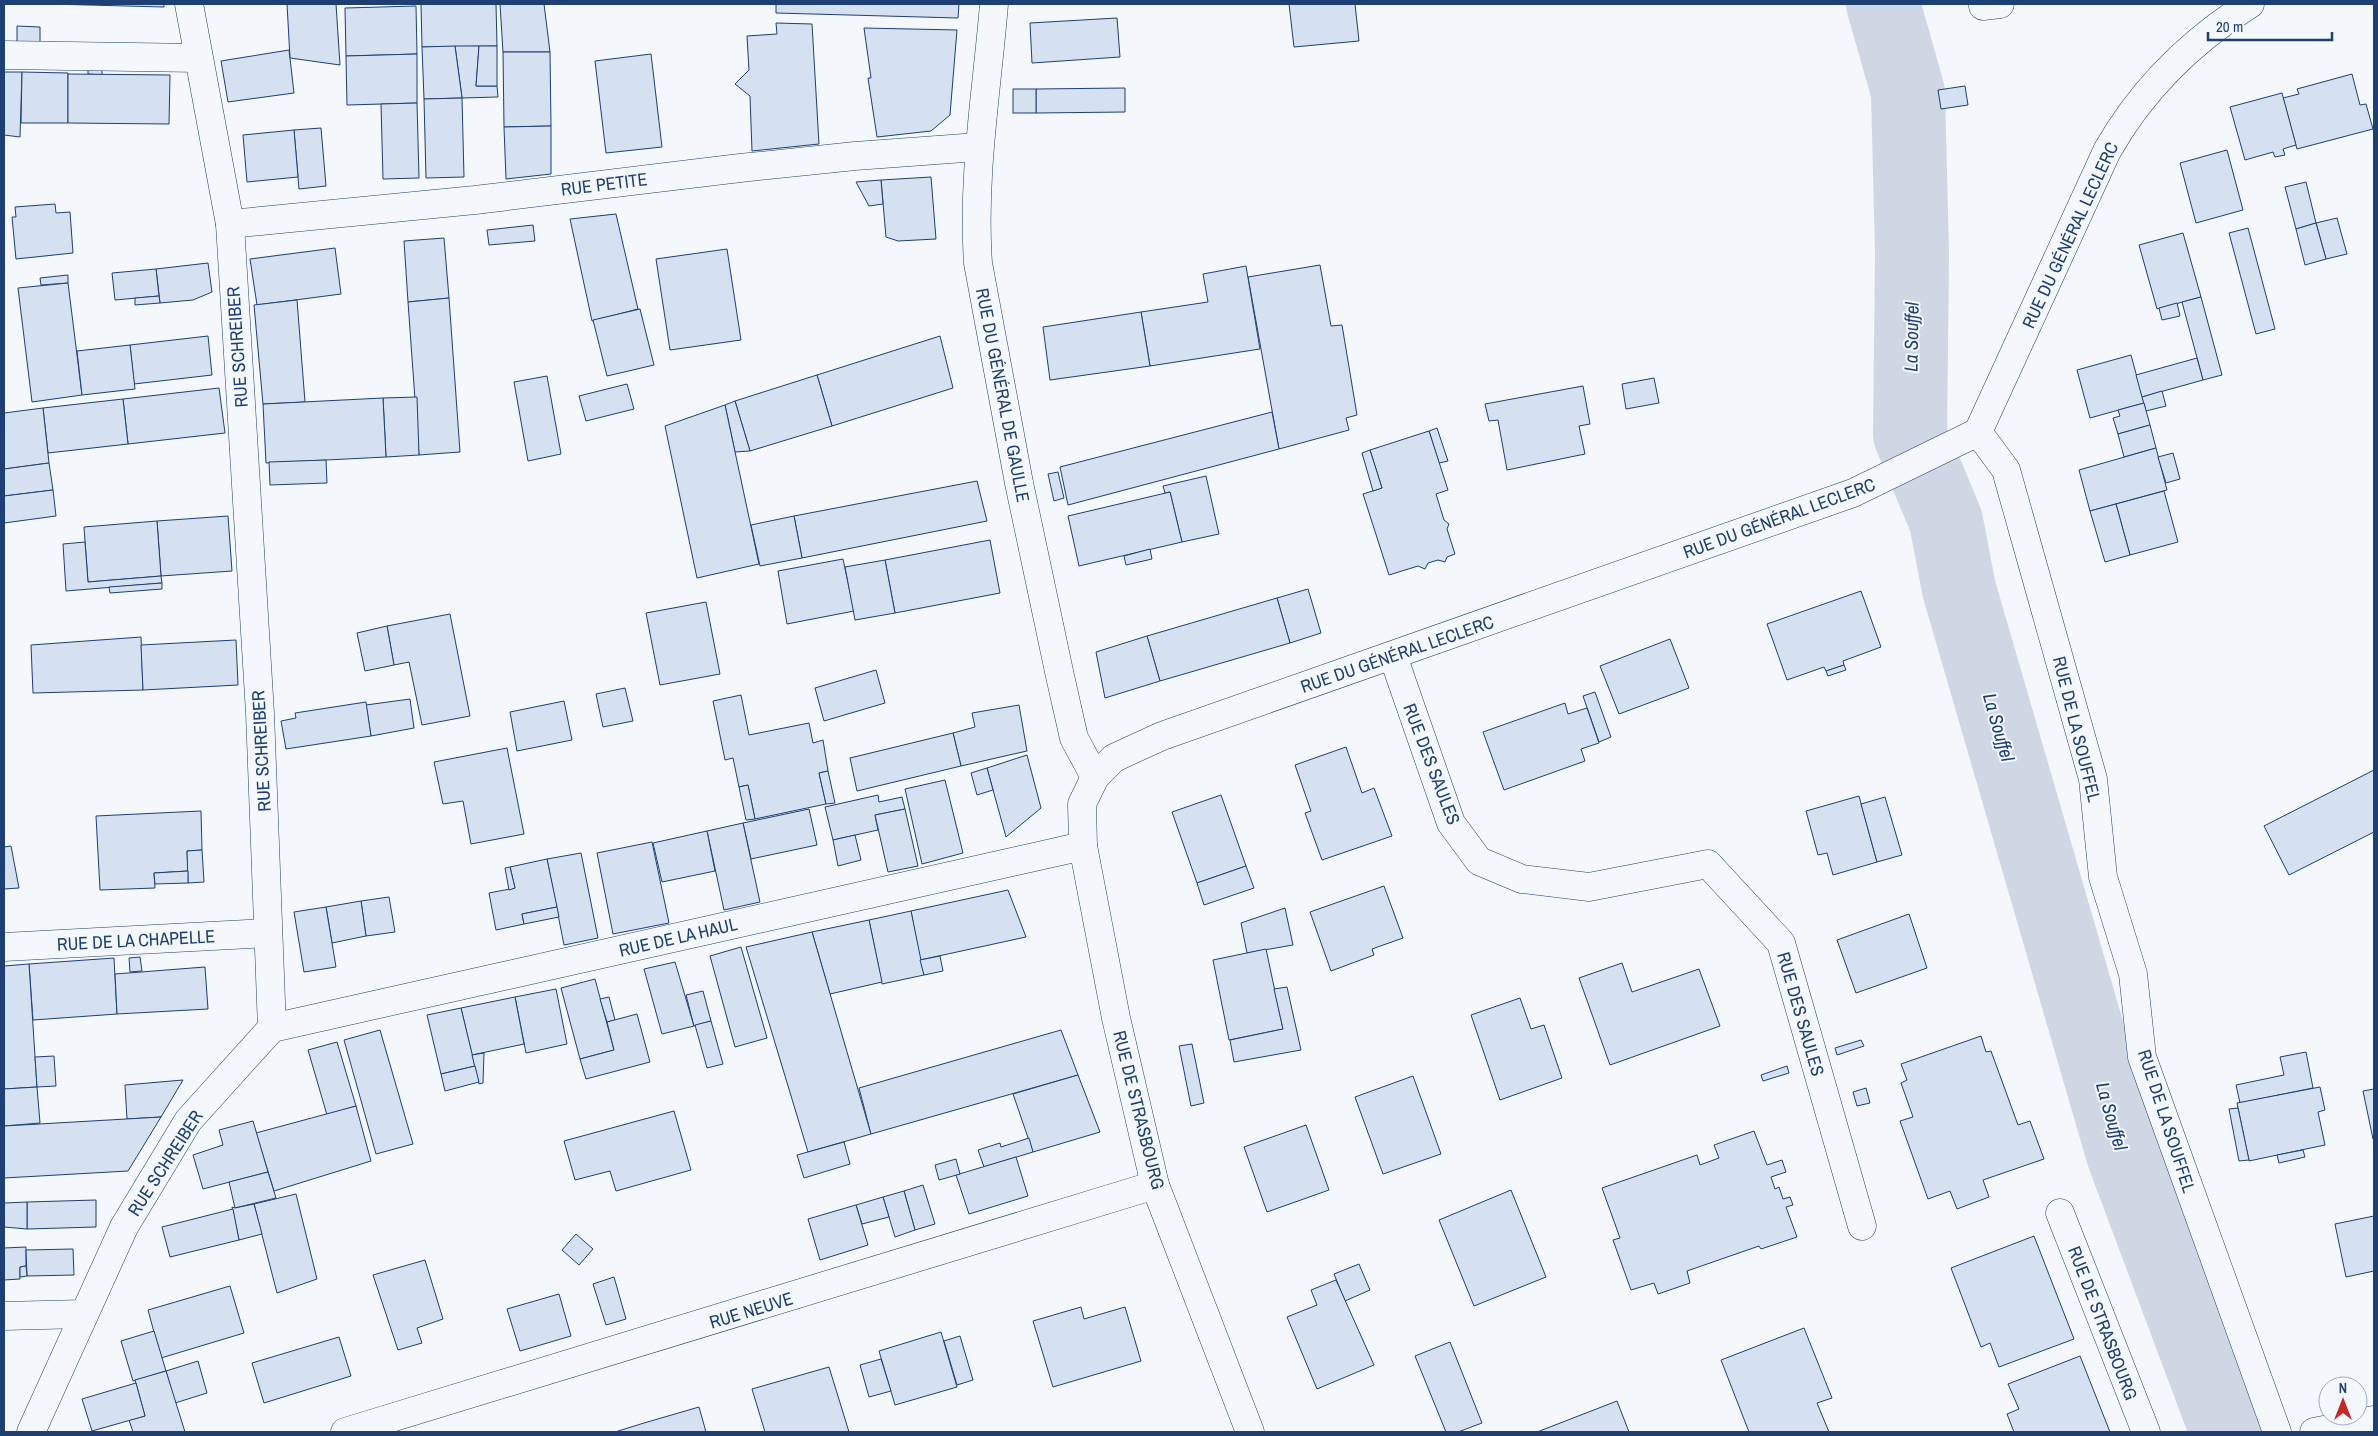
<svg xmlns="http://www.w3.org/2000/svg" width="2378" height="1436" font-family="'Archivo Narrow',sans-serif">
	<rect width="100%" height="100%" fill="#f4f7fb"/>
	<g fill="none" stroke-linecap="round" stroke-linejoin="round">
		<polyline stroke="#cfd7e4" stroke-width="74" points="1883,4 1908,92 1912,254 1910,435 1946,521 1959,589 2123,1154 2227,1432"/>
	</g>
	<g fill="#d5e0f0" stroke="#1d3f73">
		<polygon points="50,4 164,4 164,7"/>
		<polygon points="287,4 336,4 340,65 290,58"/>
		<polygon points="421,4 496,4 497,46 422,47"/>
		<polygon points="500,4 544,4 550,52 503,52"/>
		<polygon points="776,4 959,4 958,18 776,13"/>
		<polygon points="1289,4 1355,4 1359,41 1294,47"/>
		<polygon points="416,6 417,54 346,56 345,8"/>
		<polygon points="1117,18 1120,57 1032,63 1030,23"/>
		<polygon points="776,23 812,24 819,144 752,151 750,96 735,84 749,70 747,36 777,34"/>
		<polygon points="17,26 40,27 40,43 17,43"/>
		<polygon points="864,28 957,30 950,115 931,131 877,137 868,78 871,78"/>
		<polygon points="455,46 479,46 476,86 497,86 498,97 462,98"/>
		<polygon points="455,46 462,98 424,99 422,47"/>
		<polygon points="479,46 497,46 497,86 476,86"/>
		<polygon points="289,50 294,93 228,102 221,61"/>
		<polygon points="503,52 550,52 551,126 504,127"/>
		<polygon points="417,54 417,103 347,105 346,56"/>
		<polygon points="651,54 662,147 606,153 595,61"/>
		<polygon points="88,70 102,70 102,75 88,74"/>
		<polygon points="4,72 22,72 20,137 4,135"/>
		<polygon points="22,72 68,73 68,123 21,123"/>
		<polygon points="68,74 170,75 169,124 68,123"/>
		<polygon points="2352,74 2360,105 2366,104 2373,129 2297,149 2283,98 2299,94 2297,89"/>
		<polygon points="1965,86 1968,105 1941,109 1938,90"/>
		<polygon points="1125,88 1125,112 1036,113 1036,89"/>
		<rect x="1013" y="89" width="23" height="24"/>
		<polygon points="2282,93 2296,145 2283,149 2285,155 2275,157 2273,152 2245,160 2230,107"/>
		<polygon points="462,98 464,177 426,178 424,99"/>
		<polygon points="417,103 419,178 383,179 381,104"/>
		<polygon points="551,126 551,174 506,179 504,127"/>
		<polygon points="321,128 326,186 299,189 294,130"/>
		<polygon points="294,130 298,177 247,182 243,135"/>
		<polygon points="2227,150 2243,210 2196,223 2180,163"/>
		<polygon points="931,177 936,239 898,241 886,237 881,180"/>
		<polygon points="881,180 883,204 869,206 856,182"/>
		<polygon points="2306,182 2316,223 2296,229 2285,187"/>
		<polygon points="55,204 56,213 70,212 73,253 16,259 12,217 16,217 15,207"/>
		<polygon points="616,214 638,309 592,321 570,219"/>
		<polygon points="2337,218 2347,254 2326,259 2316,223"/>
		<polygon points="2316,223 2326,259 2305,265 2296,229"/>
		<polygon points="533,225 535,241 489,245 487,230"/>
		<polygon points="2248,228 2275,329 2256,334 2229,233"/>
		<polygon points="2183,233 2201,297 2157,309 2139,245"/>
		<polygon points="444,238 449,298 408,302 404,241"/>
		<polygon points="335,248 341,294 257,305 250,259"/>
		<polygon points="727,249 741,340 670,350 656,259"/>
		<polygon points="208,263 212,292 193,300 160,303 156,269"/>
		<polygon points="1320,265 1331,326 1342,325 1357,415 1346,418 1349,430 1279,449 1248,277"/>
		<polygon points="1246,266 1260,349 1150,366 1141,312 1208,302 1203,274"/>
		<polygon points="156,269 159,296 115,300 112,273"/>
		<polygon points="68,275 68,283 41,285 40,278"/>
		<polygon points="68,283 82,395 32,402 18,288"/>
		<polygon points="159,296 160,303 135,305 135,298"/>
		<polygon points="2201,297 2222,375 2203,380 2182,302"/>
		<polygon points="449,298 460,452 419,455 408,302"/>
		<polygon points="297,300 305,402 263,404 254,305"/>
		<polygon points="2177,303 2180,316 2162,320 2159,308"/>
		<polygon points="640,309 654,365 607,376 593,320"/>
		<polygon points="1141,312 1150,366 1050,380 1043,327"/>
		<polygon points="208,336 212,375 134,384 130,345"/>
		<polygon points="940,336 953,388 832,426 817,375"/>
		<polygon points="130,345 135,389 82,395 77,351"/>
		<polygon points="2131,355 2144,403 2090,418 2077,370"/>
		<polygon points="2197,358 2203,380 2142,397 2136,375"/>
		<polygon points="817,375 832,426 750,451 735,401"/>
		<polygon points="547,376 561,454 528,461 514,382"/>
		<polygon points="1654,378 1659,403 1626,409 1622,384"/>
		<polygon points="627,384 634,409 586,421 579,396"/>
		<polygon points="1583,386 1590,424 1579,426 1585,454 1507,470 1498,420 1489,421 1485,404"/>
		<polygon points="219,388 225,433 128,444 123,399"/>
		<polygon points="2162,391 2166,406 2146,411 2142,397"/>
		<polygon points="417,397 419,455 386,457 383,398"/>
		<polygon points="383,398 386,457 266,463 263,404"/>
		<polygon points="123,399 128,444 48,453 43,408"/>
		<polygon points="735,401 750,451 735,452 725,405"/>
		<polygon points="2144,403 2150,425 2118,434 2113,418 2120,416 2118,410"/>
		<polygon points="725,405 759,564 697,578 665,426"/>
		<polygon points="43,408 49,463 4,469 4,413"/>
		<polygon points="1272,412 1279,449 1068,505 1060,467"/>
		<polygon points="2150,425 2156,448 2124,457 2118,434"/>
		<polygon points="1437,428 1448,461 1439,463 1429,431"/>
		<polygon points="1429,431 1448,490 1436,494 1444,520 1449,524 1447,529 1455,554 1447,557 1445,562 1438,560 1428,563 1425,569 1418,566 1389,575 1363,494 1382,488 1370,450"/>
		<polygon points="2156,448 2167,490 2090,511 2079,470"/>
		<polygon points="1370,450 1382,488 1373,491 1362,453"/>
		<polygon points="2173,453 2180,479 2166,483 2158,457"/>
		<polygon points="326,460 327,483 270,485 269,462"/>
		<polygon points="49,463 53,490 4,496 4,469"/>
		<polygon points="1058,472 1064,498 1054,501 1048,474"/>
		<polygon points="1206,476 1219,534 1182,542 1170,492 1165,493 1163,486"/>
		<polygon points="977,481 987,521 802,558 794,516"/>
		<polygon points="53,490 56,516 4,523 4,496"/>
		<polygon points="2164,491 2178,542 2130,555 2116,504"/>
		<polygon points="1170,492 1182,542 1079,566 1068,516"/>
		<polygon points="2116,504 2130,555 2105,562 2090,511"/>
		<polygon points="228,516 232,571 161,576 157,521"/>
		<polygon points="794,516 802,558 760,566 751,525"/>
		<polygon points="157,521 161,576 88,582 84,527"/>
		<polygon points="990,540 1000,593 895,613 885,560"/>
		<polygon points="85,542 88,582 161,576 162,583 66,591 63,544"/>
		<polygon points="1150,549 1152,559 1126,565 1124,556"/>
		<polygon points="843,559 854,611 787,624 778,571"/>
		<polygon points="885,560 895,613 855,620 845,567"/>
		<polygon points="162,583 162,589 110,593 109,587"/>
		<polygon points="1308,589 1321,633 1290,643 1277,598"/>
		<polygon points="1861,591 1881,647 1843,661 1844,665 1826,671 1824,667 1787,680 1767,624"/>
		<polygon points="1277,598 1290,643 1160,681 1147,636"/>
		<polygon points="706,602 720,674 660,685 646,613"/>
		<polygon points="450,614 470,716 422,725 409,662 394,665 387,626"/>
		<polygon points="387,626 394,665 365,671 357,633"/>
		<polygon points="1147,636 1160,681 1105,698 1096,652"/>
		<polygon points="141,637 143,690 33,693 31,645"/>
		<polygon points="1670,639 1689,688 1619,714 1600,666"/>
		<polygon points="236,640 238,685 143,690 141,645"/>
		<polygon points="1844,665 1846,670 1828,676 1826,671"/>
		<polygon points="876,670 885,703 824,721 815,688"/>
		<polygon points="625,688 633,721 603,727 596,694"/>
		<polygon points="1595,692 1611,737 1599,742 1583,696"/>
		<polygon points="741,695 749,735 809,723 813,743 823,740 828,771 819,773 826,804 755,819 748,785 739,787 733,758 725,760 713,701"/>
		<polygon points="410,699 414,728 371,736 366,705"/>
		<polygon points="564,701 572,740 517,751 510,712"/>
		<polygon points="366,702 371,736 286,749 281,721 296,718 295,713"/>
		<polygon points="1565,703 1568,714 1587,708 1599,743 1581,749 1585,761 1504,790 1483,732"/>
		<polygon points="1019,705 1027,751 961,766 953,733 975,727 972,713"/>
		<polygon points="953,733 961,766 857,791 850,758"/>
		<polygon points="1346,747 1362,793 1374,788 1392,836 1322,860 1305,813 1311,811 1295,765"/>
		<polygon points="507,748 524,834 471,844 463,801 443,804 434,762"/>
		<polygon points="1027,755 1041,808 1006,837 987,768"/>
		<polygon points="987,768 993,790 977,795 971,773"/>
		<polygon points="2374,770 2374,832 2289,875 2264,826"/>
		<polygon points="828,771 835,803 826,804 819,773"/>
		<polygon points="945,780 963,853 922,864 905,789"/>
		<polygon points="748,785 755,819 746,820 739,787"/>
		<polygon points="878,795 879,802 902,797 905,809 875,815 878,830 833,840 825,807"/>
		<polygon points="1221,795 1246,866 1197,883 1172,812"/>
		<polygon points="1859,796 1877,862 1833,875 1827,853 1818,855 1806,811"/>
		<polygon points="1885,797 1902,855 1877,862 1861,804"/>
		<polygon points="809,809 817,845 751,859 743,823"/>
		<polygon points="905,809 918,866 888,872 875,815"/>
		<polygon points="201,811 202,850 187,851 188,871 154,873 155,888 100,890 96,816"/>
		<polygon points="743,823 760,902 724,910 707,831"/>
		<polygon points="707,831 715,871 662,882 653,843"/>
		<polygon points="855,835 861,860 838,866 833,840"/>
		<polygon points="652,842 669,923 613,934 597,853"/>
		<polygon points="11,846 19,888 4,889 4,847"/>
		<polygon points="202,850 204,882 188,883 187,851"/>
		<polygon points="581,853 598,938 564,945 547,859"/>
		<polygon points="547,859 557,907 522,914 524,924 496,930 489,893 515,888 510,867"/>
		<polygon points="1246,866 1254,888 1204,905 1197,883"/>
		<polygon points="510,867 515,888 509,890 505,868"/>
		<polygon points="188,871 188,883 155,884 154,873"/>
		<polygon points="1384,886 1403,938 1372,949 1374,955 1331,971 1310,912"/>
		<polygon points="1008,890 1026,937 920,960 911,911"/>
		<polygon points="389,897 395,932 366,936 361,901"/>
		<polygon points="361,901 366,936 332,943 326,907"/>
		<polygon points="326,907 336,967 304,972 294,912"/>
		<polygon points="557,907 559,917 524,924 522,914"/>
		<polygon points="1285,908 1293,945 1247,953 1241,923"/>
		<polygon points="911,911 924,975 882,984 869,920"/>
		<polygon points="1909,914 1927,968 1856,993 1837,940"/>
		<polygon points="869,920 882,982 830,994 812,932"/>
		<polygon points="812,932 871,1134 808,1152 746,947"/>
		<polygon points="741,947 767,1038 735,1047 710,956"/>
		<polygon points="1266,949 1283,1029 1229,1040 1213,960"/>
		<polygon points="940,956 943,971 924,975 920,960"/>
		<polygon points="140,957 142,971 130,972 129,958"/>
		<polygon points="114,958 117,1014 33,1020 29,964"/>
		<polygon points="675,962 694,1026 662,1034 644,969"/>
		<polygon points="1622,963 1632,992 1699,969 1720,1026 1610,1065 1579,978"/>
		<polygon points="29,964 37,1087 4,1089 4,966"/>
		<polygon points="205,967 208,1009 117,1014 115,974"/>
		<polygon points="595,979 614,1050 580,1059 561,988"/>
		<polygon points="1287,987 1301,1050 1234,1062 1230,1040 1283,1029 1274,989"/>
		<polygon points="556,989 567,1044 526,1053 515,997"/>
		<polygon points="703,991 711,1021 694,1026 686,995"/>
		<polygon points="515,997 524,1044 472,1055 461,1008"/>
		<polygon points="609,997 615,1020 607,1022 600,999"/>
		<polygon points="1520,998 1531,1029 1544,1025 1562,1078 1500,1100 1471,1015"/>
		<polygon points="461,1008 475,1066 441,1074 427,1015"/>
		<polygon points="637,1014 650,1062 586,1079 580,1059 614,1050 607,1022"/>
		<polygon points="711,1021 723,1064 707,1068 695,1025"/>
		<polygon points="380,1030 413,1144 376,1154 344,1040"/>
		<polygon points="1061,1030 1078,1075 871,1134 859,1088"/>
		<polygon points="1981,1036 1986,1052 1991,1051 2018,1125 2030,1121 2044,1159 1983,1180 1989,1197 1957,1209 1950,1191 1928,1199 1900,1121 1913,1117 1901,1083 1907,1080 1901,1064"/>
		<polygon points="1861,1040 1864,1046 1837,1055 1835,1048"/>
		<polygon points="337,1042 356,1106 327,1115 308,1050"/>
		<polygon points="1192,1044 1204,1103 1191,1106 1179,1046"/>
		<polygon points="2306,1052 2313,1088 2240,1103 2236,1085 2284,1075 2280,1057"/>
		<polygon points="484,1053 483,1083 479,1084 472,1055"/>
		<polygon points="54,1056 56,1086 37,1087 35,1057"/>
		<polygon points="475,1066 479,1082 445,1091 441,1074"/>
		<polygon points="1787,1066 1789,1073 1763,1081 1761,1075"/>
		<polygon points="1078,1075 1100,1132 1033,1152 1013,1094"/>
		<polygon points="1413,1076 1441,1154 1383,1174 1355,1097"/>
		<polygon points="183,1080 161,1117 127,1119 125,1085"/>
		<polygon points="37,1087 40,1123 4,1126 4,1089"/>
		<polygon points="2320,1087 2325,1110 2318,1112 2325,1145 2249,1161 2237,1103"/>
		<polygon points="1866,1088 1870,1103 1857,1106 1853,1092"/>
		<polygon points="2374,1089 2374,1139 2373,1139 2363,1091"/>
		<polygon points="356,1106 371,1161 274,1191 256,1133"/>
		<polygon points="2238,1108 2249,1160 2239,1161 2229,1109"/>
		<polygon points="674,1111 691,1170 616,1191 610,1171 575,1180 564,1141"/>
		<polygon points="161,1117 128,1171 4,1178 4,1126"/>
		<polygon points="253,1121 268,1172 203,1189 193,1155 223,1145 219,1130"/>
		<polygon points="1306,1125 1329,1190 1267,1212 1244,1147"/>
		<polygon points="1754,1131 1767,1165 1782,1160 1786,1172 1771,1177 1775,1189 1779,1187 1783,1199 1790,1197 1793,1205 1786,1207 1797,1237 1761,1249 1759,1246 1687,1271 1690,1283 1658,1294 1654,1283 1631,1290 1613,1240 1620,1238 1602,1188 1697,1155 1700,1165 1719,1158 1714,1145"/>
		<polygon points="1029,1138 1033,1152 984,1167 978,1150 1000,1143 1001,1147"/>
		<polygon points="844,1142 850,1164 804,1178 797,1155"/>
		<polygon points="2303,1150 2305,1157 2279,1163 2277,1155"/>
		<polygon points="1016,1157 1028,1196 969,1214 956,1175"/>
		<polygon points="956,1159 960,1174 939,1180 935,1165"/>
		<polygon points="268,1172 276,1198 235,1208 229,1182"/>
		<polygon points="923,1185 935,1224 915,1230 904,1191"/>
		<polygon points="1511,1190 1546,1277 1474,1306 1439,1220"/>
		<polygon points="904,1191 915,1230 895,1237 883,1197"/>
		<polygon points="296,1194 317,1279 277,1293 254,1204"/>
		<polygon points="883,1197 889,1217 862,1224 856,1205"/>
		<polygon points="96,1200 96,1227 27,1229 27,1202"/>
		<polygon points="27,1202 27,1229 4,1227 4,1203"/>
		<polygon points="254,1204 262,1234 239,1240 232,1207 235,1208"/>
		<polygon points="856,1205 868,1245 820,1260 808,1219"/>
		<polygon points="233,1209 239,1240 170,1257 162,1227"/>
		<polygon points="2374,1216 2374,1271 2346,1277 2335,1224"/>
		<polygon points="576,1234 593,1249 579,1265 562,1250"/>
		<polygon points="2034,1236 2074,1339 1999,1367 1990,1343 1981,1347 1951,1268"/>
		<polygon points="26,1247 26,1266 20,1267 20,1279 4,1280 4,1248"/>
		<polygon points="73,1249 74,1275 27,1276 26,1250"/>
		<polygon points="425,1260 443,1319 417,1328 422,1343 398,1350 373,1275"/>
		<polygon points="1359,1264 1370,1290 1345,1301 1334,1274"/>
		<polygon points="26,1266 27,1276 20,1277 20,1267"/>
		<polygon points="614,1277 626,1319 606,1325 593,1284"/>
		<polygon points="1336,1280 1374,1365 1317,1389 1287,1317 1317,1305 1311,1290"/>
		<polygon points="230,1286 244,1333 161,1358 148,1310"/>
		<polygon points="559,1294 571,1336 520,1351 507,1309"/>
		<polygon points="1081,1307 1084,1319 1125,1307 1141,1361 1053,1387 1033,1321"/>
		<polygon points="1804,1328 1832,1398 1817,1403 1829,1432 1749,1432 1721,1360"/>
		<polygon points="154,1331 166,1371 133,1381 121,1341"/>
		<polygon points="941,1332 957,1387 895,1405 879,1351"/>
		<polygon points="960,1336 973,1380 957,1385 944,1341"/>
		<polygon points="339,1337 351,1376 264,1403 252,1363"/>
		<polygon points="1450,1342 1482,1423 1458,1432 1446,1432 1415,1356"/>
		<polygon points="2080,1356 2110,1432 2014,1432 2007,1414 2019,1409 2008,1384"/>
		<polygon points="881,1359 891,1391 869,1397 860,1365"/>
		<polygon points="198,1361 207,1393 175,1403 166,1371"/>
		<polygon points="829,1367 849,1432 765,1432 752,1389"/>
		<polygon points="166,1371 185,1432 133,1432 129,1420 145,1416 135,1380"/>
		<polygon points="136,1383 145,1416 92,1431 82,1399"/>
		<polygon points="1617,1401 1629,1432 1537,1432"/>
		<polygon points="699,1407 706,1432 615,1432 644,1423"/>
	</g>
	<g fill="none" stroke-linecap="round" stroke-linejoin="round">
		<g stroke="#1d3f73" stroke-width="29">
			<g id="minor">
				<path d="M 994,4 C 987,90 972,175 978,263 L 1019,483 L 1060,676 L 1074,738 L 1095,777"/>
				<polyline points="1983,6 2000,4"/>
				<polyline points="4,55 198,58"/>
				<polyline points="230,224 475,200 740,168 855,156 978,147"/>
				<polyline points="1978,432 2006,470 2093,779 2103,877 2133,974 2142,1057 2277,1432"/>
				<polyline points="1393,656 1451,823 1479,861 1522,879 1589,887 1708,864 1781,943 1862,1226"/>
				<polyline points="4,947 268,933"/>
				<polyline points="272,1028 1083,846"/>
				<polyline points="2060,1213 2146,1432"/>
				<polyline points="4,1316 83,1314"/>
				<polyline points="31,1432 124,1227 188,1121 272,1028 260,713 230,224 189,4"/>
				<polyline points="345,1432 1155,1185"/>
				<path d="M 1250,1432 L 1155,1185 L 1116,1018 L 1083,846 L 1082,804 L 1095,777 L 1114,758 L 1162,736 L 1853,493 L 1978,432 L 2107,151 C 2142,89 2190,42 2250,4"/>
				<polyline points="2314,1432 2374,1420"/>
			</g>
		</g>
		<use href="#minor" stroke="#f4f7fb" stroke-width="28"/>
	</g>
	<g text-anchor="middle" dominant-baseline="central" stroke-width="4" stroke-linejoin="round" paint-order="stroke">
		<g font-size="18" fill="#1d3f73" stroke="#f4f7fb">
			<text transform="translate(604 184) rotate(-7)">RUE PETITE</text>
			<text transform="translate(2070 235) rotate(-65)">RUE DU GÉNÉRAL LECLERC</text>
			<text transform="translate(237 347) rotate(-94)">RUE SCHREIBER</text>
			<text transform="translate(1003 395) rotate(79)">RUE DU GÉNÉRAL DE GAULLE</text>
			<text transform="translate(1779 518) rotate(-20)">RUE DU GÉNÉRAL LECLERC</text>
			<text transform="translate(1397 654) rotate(-19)">RUE DU GÉNÉRAL LECLERC</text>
			<text transform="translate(2077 729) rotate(76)">RUE DE LA SOUFFEL</text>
			<text transform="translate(261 751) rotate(-93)">RUE SCHREIBER</text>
			<text transform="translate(1432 764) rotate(69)">RUE DES SAULES</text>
			<text transform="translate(678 937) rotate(-13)">RUE DE LA HAUL</text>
			<text transform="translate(136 940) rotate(-3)">RUE DE LA CHAPELLE</text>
			<text transform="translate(1801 1014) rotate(74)">RUE DES SAULES</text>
			<text transform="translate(1139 1110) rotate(76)">RUE DE STRASBOURG</text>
			<text transform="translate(2167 1121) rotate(72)">RUE DE LA SOUFFEL</text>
			<text transform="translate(165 1163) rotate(-57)">RUE SCHREIBER</text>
			<text transform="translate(751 1310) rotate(-17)">RUE NEUVE</text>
			<text transform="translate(2103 1323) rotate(69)">RUE DE STRASBOURG</text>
		</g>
		<g font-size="19" font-style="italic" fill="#1d3f73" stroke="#f4f7fb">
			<text transform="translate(1911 337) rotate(-89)">La Souffel</text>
			<text transform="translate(1999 727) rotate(74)">La Souffel</text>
			<text transform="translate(2112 1116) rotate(74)">La Souffel</text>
		</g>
	</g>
	<rect width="2378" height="1436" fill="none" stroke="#1d3f73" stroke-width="10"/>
	<g transform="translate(2343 1401)"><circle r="24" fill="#f4f7fb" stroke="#9eadc5"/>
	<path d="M0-4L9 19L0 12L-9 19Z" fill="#c62828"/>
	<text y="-8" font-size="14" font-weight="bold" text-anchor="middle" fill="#1d3f73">N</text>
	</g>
	<path d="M2208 32v8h124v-8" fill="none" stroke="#1d3f73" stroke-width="2.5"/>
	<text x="2216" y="32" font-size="15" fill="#1d3f73" stroke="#f4f7fb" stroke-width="4" paint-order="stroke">20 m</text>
</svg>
